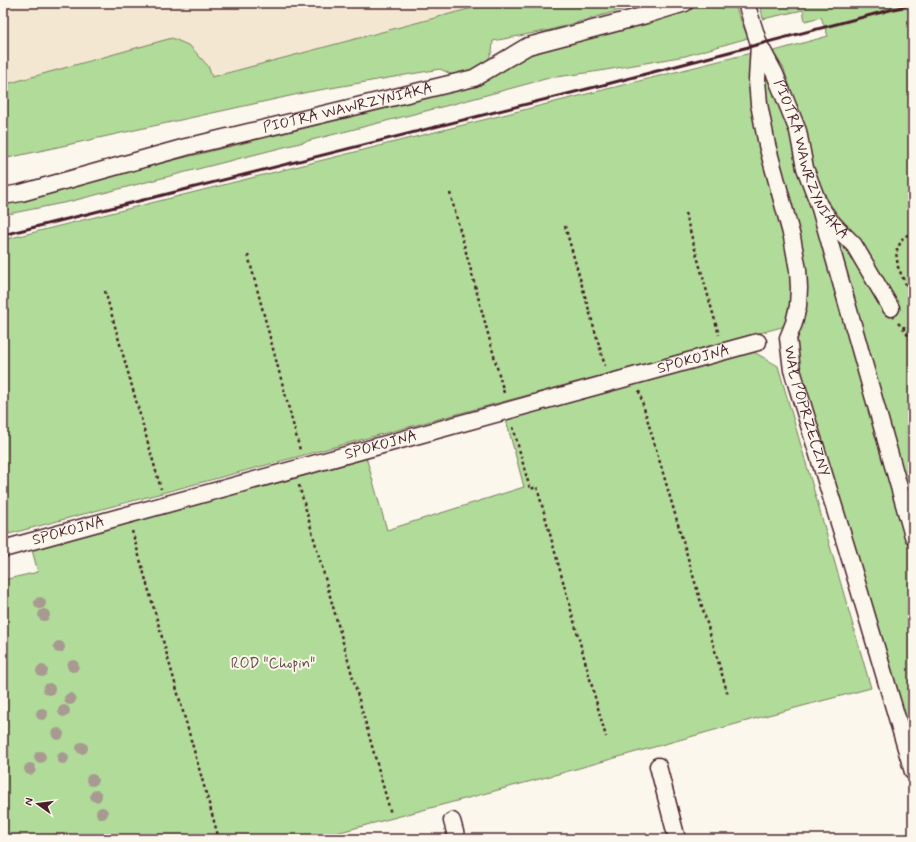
<svg xmlns="http://www.w3.org/2000/svg" width="916" height="842" font-family="Mynerve,sans-serif">
	<rect width="100%" height="100%" fill="#fbf7ec"/>
	<filter id="ink" filterUnits="userSpaceOnUse"><feTurbulence type="fractalNoise" baseFrequency=".025" numOctaves="2"/><feDisplacementMap in="SourceGraphic" scale="8" xChannelSelector="R" yChannelSelector="G"/><feConvolveMatrix kernelMatrix="1 2 1 2 8 2 1 2 1" color-interpolation-filters="sRGB"/></filter>
	<g filter="url(#ink)">
		<polygon fill="#f3e7d2" points="3,3 491,3 90,109 3,137"/>
		<g fill="#b0db99" stroke="#7d7d62">
			<polygon points="491,3 646,3 550,30 493,41 492,52 485,66 457,77 440,69 308,92 3,159 3,85 172,38 190,46 208,66 212,77"/>
			<polygon points="696,3 732,3 735,6 748,38 685,56 600,71 549,78 457,103 68,202 3,215 3,202 428,98 494,76 541,47"/>
			<polygon points="760,3 913,3 913,772 792,370 802,315 764,113 764,68 794,139 814,209 853,234 830,204 814,172 784,69 776,56 771,52 828,36 821,17 805,21 803,10 763,19"/>
			<polygon points="751,53 749,76 786,239 794,279 787,322 782,327 9,534 3,512 3,240"/>
			<polygon points="754,352 778,366 871,688 761,717 558,774 314,839 3,839 3,580 38,572 32,550 366,457 387,530 524,487 506,420"/>
		</g>
		<g fill="none" stroke-linecap="round" stroke-linejoin="round">
			<g stroke="#4a1f2b" stroke-width="19">
				<g id="minor">
					<path id="s1" d="M 746,3 L 759,44 L 775,74 L 798,131 L 805,168 L 819,205 L 831,222 L 854,245 L 891,308"/>
					<path id="s2" d="M 759,44 L 757,80 L 759,104 L 767,145 L 792,237 L 798,270 L 799,288 L 798,306 L 794,323 L 788,338 L 792,370 L 847,549 L 913,772"/>
					<path id="s3" d="M 3,196 L 21,193 L 186,147 L 474,78 L 528,46 L 646,15 L 685,3"/>
					<polyline points="819,205 913,536"/>
					<path id="s4" d="M 3,549 L 758,342"/>
					<polyline points="658,766 677,839"/>
					<polyline points="452,821 457,839"/>
				</g>
			</g>
			<g stroke="#4a1f2b" stroke-width="2.5" stroke-dasharray="3 3" stroke-linecap="butt">
				<polyline points="450,193 504,393"/>
				<polyline points="685,213 719,335"/>
				<polyline points="565,226 605,366"/>
				<polyline points="913,231 902,239 896,252 898,267 906,285 913,294"/>
				<polyline points="248,255 300,450"/>
				<polyline points="105,291 161,489"/>
				<polyline points="898,323 902,327 913,329"/>
				<polyline points="903,328 913,343"/>
				<polyline points="639,391 728,695"/>
				<polyline points="513,427 530,489 537,487 606,737"/>
				<polyline points="299,485 391,814"/>
				<polyline points="132,531 219,839"/>
			</g>
			<use href="#minor" stroke="#fbf7ec" stroke-width="16"/>
			<polyline stroke="#4a1f2b" stroke-width="3" points="3,235 611,83 913,4"/>
		</g>
		<g fill="#a89a91">
			<circle cx="40" cy="603" r="6"/>
			<circle cx="44" cy="615" r="6"/>
			<circle cx="59" cy="647" r="6"/>
			<circle cx="73" cy="666" r="6"/>
			<circle cx="42" cy="671" r="6"/>
			<circle cx="49" cy="689" r="6"/>
			<circle cx="70" cy="699" r="6"/>
			<circle cx="64" cy="711" r="6"/>
			<circle cx="42" cy="714" r="6"/>
			<circle cx="58" cy="734" r="6"/>
			<circle cx="82" cy="748" r="6"/>
			<circle cx="40" cy="757" r="6"/>
			<circle cx="63" cy="758" r="6"/>
			<circle cx="30" cy="769" r="6"/>
			<circle cx="92" cy="780" r="6"/>
			<circle cx="96" cy="796" r="6"/>
			<circle cx="102" cy="813" r="6"/>
		</g>
	</g>
	<g text-anchor="middle" dominant-baseline="central" stroke-width="4" stroke-linejoin="round" paint-order="stroke">
		<g font-size="15" fill="#4a1f2b" stroke="#fbf7ec">
			<text stroke="none"><textPath href="#s3" startOffset="356">PIOTRA WAWRZYNIAKA</textPath></text>
			<text stroke="none"><textPath href="#s1" startOffset="171">PIOTRA WAWRZYNIAKA</textPath></text>
			<text stroke="none"><textPath href="#s4" startOffset="716">SPOKOJNA</textPath></text>
			<text stroke="none"><textPath href="#s2" startOffset="376">WAŁ POPRZECZNY</textPath></text>
			<text stroke="none"><textPath href="#s4" startOffset="392">SPOKOJNA</textPath></text>
			<text stroke="none"><textPath href="#s4" startOffset="68">SPOKOJNA</textPath></text>
		</g>
		<g font-size="15" fill="#644e46" stroke="#fbf7ec">
			<text x="273" y="664">ROD "Chopin"</text>
		</g>
	</g>
	<rect width="916" height="842" fill="none" stroke="#fbf7ec" stroke-width="16"/>
	<rect x="8" y="8" width="900" height="826" fill="none" stroke="#4a1f2b" stroke-width="1.5" filter="url(#ink)"/>
	<g transform="translate(38 804) rotate(284)" stroke="#fbf7ec" stroke-width="3" paint-order="stroke">
	<path d="M0-3L7 15L0 10L-7 15Z" fill="#4a1f2b"/>
	<text y="-6" font-size="11" font-weight="bold" text-anchor="middle" fill="#4a1f2b">N</text>
	</g>
</svg>
